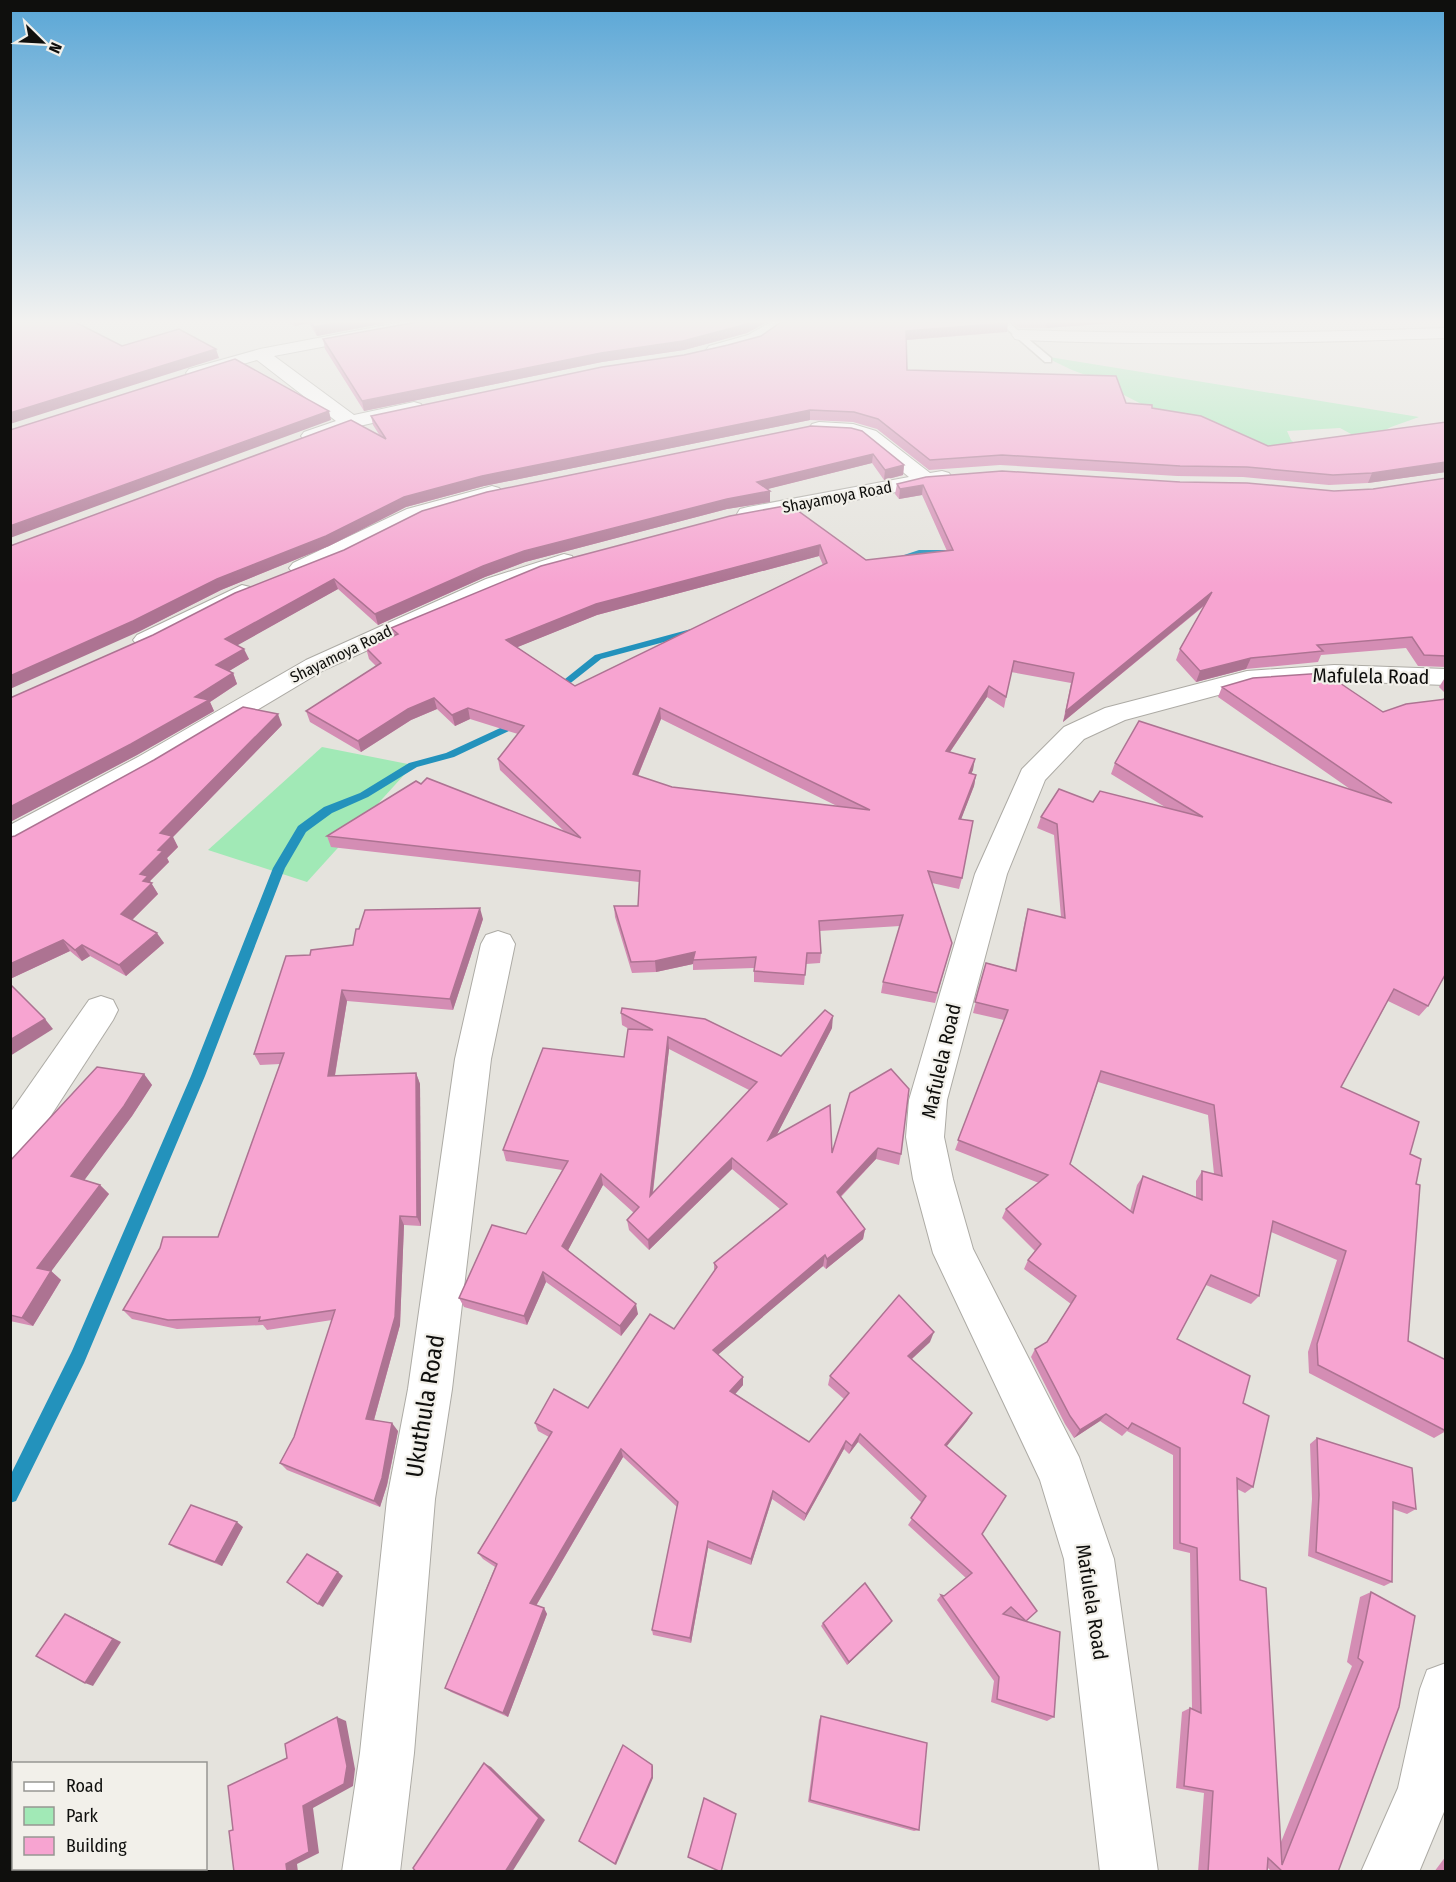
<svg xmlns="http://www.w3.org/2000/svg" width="1456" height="1882" font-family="'Fira Sans Condensed',sans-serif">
	<rect width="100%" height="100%" fill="#e5e3dd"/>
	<g fill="#a1e9b6">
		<polygon points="1043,356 1419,417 1391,427 1364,441 1340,428 1287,431 1291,440 1302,450 1272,457 1167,417 1116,391 1113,385 1072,370"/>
		<polygon points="322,747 413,765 307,882 208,850"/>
	</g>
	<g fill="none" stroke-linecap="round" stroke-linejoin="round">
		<g fill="#2392bc" fill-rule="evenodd">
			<polygon points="919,550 953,550 957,552 953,554 920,554 896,562 892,559"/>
			<polygon points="691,629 694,630 694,634 601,659 558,693 555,694 550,691 595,655"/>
			<polygon points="520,719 524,720 524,724 454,757 417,767 368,797 332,813 306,832 285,868 205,1076 84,1363 16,1501 10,1503 10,1476 72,1351 191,1076 273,868 298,826 324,807 360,793 409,763 446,753"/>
		</g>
		<g stroke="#adaba5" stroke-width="3">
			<polygon id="service" points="999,322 1008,322 1051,358 1051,362 1045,362"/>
		</g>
		<g stroke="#adaba5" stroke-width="2">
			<g id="minor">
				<polygon points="402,322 435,322 427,327 274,356 354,415 414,402 421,404 423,408 421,412 355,427 311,442 304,440 301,436 304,432 336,421 257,360 195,378 189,377 186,373 189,369 260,349"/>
				<polygon points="771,322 790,322 760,343 715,355 709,354 706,350 709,346 748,335"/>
				<path d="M 1446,328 L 1446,338 C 1304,343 1163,346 1021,340 L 1015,339 L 1012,335 L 1015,331 L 1021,330 C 1163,335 1304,333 1446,328 Z"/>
				<polygon points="819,422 853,424 876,431 930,473 942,471 949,473 952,477 949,481 942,483 748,521 740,519 737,514 740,509 748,507 909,477 862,439 851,436 812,432 809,428 812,424"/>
				<polygon points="492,486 499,488 503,492 499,496 423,519 309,573 301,575 293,573 289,568 293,563 407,509"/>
				<polygon points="564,554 572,556 575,561 572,566 502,589 324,670 158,769 21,845 10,848 10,825 138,757 306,660 486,579"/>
				<polygon points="242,585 250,587 254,592 250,597 155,645 146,648 137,645 133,640 137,635"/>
				<polygon points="1334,665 1446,669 1446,685 1334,681 1248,687 1125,720 1084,739 1045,780 1007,874 947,1100 944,1137 953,1179 973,1249 1079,1457 1114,1559 1158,1872 1100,1872 1064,1559 1040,1480 933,1253 913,1179 906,1137 909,1100 975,874 1022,769 1064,727 1105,708 1247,671"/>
				<polygon points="498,931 510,935 515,944 491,1059 452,1389 435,1499 414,1753 400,1872 342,1872 360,1753 387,1499 408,1389 455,1059 481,944 486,935"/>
				<polygon points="101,996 113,1000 118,1010 113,1020 24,1157 10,1162 10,1113 89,1000"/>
				<polygon points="1446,1663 1446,1807 1419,1872 1361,1872 1398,1788 1420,1689 1427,1670"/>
			</g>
		</g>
		<use href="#service" fill="#fff" fill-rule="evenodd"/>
		<use href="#minor" fill="#fff" fill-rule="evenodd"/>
	</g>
	<g fill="#d48db4" fill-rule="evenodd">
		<polygon points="286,322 391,322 317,336 309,323 295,326"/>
		<polygon points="417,322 767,322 747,333 684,350 602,362 364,411 325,349 323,339"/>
		<polygon points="1011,322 1127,322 1046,328 1019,328"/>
		<polygon points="1007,332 906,340 907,370 1126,403 1152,408 1268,446 1446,422 1446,472 1368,483 1329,485 1243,477 1177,476 1000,465 929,470 877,429 853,422 810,420 484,486 406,507 329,546 221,590 138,632 380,436 373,425 371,416 684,355"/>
		<polygon points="811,426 904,465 903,475 884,480 872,463 767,489 770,502 727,509 525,562 485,577 378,625 338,589 237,645 249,659 229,671 233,673 237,684 210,702 214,711 137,755 10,822 10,698 153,635"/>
		<path d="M 1446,478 L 1446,667 L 1418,666 L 1406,648 L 1321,655 L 1318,662 L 1246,669 L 1196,682 L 1176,660 L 1180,649 L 1204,606 L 1063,722 L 1071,683 L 1011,672 L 1004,708 L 987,697 L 950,752 L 973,770 L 971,773 L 976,775 L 974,786 L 961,819 L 962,878 L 959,889 L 932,883 L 949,954 L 935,1003 L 881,993 L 883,982 L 900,926 L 819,931 L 821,953 L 820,963 L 806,964 L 804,985 L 754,982 L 754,968 L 693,970 L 693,964 L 656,972 L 632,973 L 615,917 L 614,906 L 638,906 L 639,882 L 331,847 L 327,836 L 421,784 L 564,831 L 500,770 L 498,759 L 518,734 L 470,719 L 455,726 L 437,709 L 411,720 L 361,752 L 310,722 L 306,711 L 376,666 L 369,659 L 366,648 L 393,636 L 391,628 L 730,516 L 866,560 L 947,551 L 922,495 L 899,499 L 895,494 L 897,484 L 1334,491 L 1373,489 ZM 819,556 L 823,565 L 575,686 L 517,647 L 597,615 ZM 661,719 L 839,807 L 672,787 L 638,776 Z"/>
		<polygon points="1446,676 1446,694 1439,687"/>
		<path d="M 1222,687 L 1383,712 L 1443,699 L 1446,695 L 1446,973 L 1428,1006 L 1419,1016 L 1388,1001 L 1341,1087 L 1410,1154 L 1416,1184 L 1408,1341 L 1446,1431 L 1434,1438 L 1309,1373 L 1308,1352 L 1337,1260 L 1271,1232 L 1259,1296 L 1251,1304 L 1206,1285 L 1177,1339 L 1243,1403 L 1253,1487 L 1245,1493 L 1237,1489 L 1240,1580 L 1281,1842 L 1352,1666 L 1347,1662 L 1360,1597 L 1371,1592 L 1338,1872 L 1272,1872 L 1267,1867 L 1267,1872 L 1198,1872 L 1204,1793 L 1176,1788 L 1182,1712 L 1190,1708 L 1192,1709 L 1190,1553 L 1173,1549 L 1173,1455 L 1127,1431 L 1122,1436 L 1100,1421 L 1074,1438 L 1065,1424 L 1031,1357 L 1035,1349 L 1047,1342 L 1071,1304 L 1024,1269 L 1028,1260 L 1035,1251 L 1002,1218 L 1006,1209 L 1039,1183 L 955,1150 L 1004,1020 L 973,1013 L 986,963 L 1015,970 L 1025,920 L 1028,909 L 1061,917 L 1054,835 L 1037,828 L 1041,817 L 1093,802 L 1165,807 L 1111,774 L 1115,763 L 1350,789 L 1218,697 ZM 1098,1082 L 1208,1115 L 1214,1174 L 1202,1171 L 1196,1181 L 1196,1197 L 1143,1176 L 1137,1185 L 1130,1211 L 1070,1164 Z"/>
		<polygon points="282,725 173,837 178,847 167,858 169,862 150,881 158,894 132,920 164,943 126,976 90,956 82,961 70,951 10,979 15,836"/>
		<polygon points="483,919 453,1010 347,1001 335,1076 416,1073 420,1084 421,1226 404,1225 400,1325 374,1420 398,1431 387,1485 380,1507 287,1470 280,1463 294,1437 332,1320 267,1330 263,1325 177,1329 132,1319 123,1310 218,1237 280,1064 260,1065 254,1054 310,955 353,945"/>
		<path d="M 621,1013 L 781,1056 L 832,1028 L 776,1136 L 832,1153 L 850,1093 L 901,1154 L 899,1165 L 876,1159 L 841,1197 L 865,1229 L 863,1239 L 826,1269 L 823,1266 L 718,1354 L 743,1385 L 735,1394 L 809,1442 L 844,1399 L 828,1385 L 830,1376 L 930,1342 L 912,1359 L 972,1413 L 967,1421 L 947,1446 L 982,1534 L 1026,1621 L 1054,1717 L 1047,1721 L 991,1702 L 994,1681 L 937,1600 L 941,1595 L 944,1596 L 966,1578 L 908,1525 L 922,1503 L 858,1442 L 849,1454 L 844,1449 L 804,1521 L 772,1499 L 751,1565 L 708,1548 L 691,1643 L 653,1635 L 652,1630 L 677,1507 L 623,1457 L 536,1606 L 544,1608 L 547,1614 L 508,1717 L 451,1692 L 445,1688 L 495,1567 L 483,1559 L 478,1553 L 549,1437 L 538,1431 L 535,1423 L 588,1408 L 674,1329 L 714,1272 L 714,1263 L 780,1209 L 732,1169 L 649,1250 L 629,1230 L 627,1220 L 634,1213 L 603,1185 L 568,1250 L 638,1314 L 621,1336 L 546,1282 L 527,1325 L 464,1307 L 459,1298 L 526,1234 L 562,1170 L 506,1161 L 503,1150 L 624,1057 L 629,1029 L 622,1025 ZM 669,1049 L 749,1090 L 653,1193 Z"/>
		<polygon points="144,1074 152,1085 132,1116 84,1180 100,1185 109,1194 51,1271 61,1280 33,1326 10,1321 10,1161"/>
		<polygon points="1317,1438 1416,1509 1407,1514 1393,1509 1392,1582 1384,1586 1308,1556 1312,1499 1310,1444"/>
		<polygon points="243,1527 222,1566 175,1548 169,1544"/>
		<polygon points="892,1621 890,1624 847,1665 821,1626 823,1623"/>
		<polygon points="821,1716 919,1830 914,1831 808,1802 819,1720"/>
		<polygon points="1446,1856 1446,1872 1434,1872"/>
	</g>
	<g fill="#ad7392">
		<polygon points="294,322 309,322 309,323 295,326"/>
		<polygon points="341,322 391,322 317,336 314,327"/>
		<polygon points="751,322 767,322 747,333 684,350 602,362 364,411 362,401"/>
		<polygon points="1047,322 1127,322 1046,328"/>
		<polygon points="1008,323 1007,332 905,340 906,331"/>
		<polygon points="216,349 219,358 10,424 10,413"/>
		<polygon points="810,410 810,420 484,486 406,507 329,546 221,590 138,632 10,689 10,676 217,579 404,497 482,476"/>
		<polygon points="329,411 331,420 10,538 10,526"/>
		<polygon points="873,454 872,463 756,492 757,482"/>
		<polygon points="1446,462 1446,472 1368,483 1372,473"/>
		<polygon points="904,465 903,475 884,480 885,470"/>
		<polygon points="923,485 922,495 899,499 900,489"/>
		<polygon points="770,491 770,502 727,509 525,562 485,577 378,625 375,614 483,566 524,551 727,499"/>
		<polygon points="820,545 819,556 597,615 508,651 506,640 596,604"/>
		<polygon points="334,579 338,589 229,650 225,639"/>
		<polygon points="1212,592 1208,602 1063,722 1066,711"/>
		<polygon points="244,649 249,659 221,676 216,665"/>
		<polygon points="1251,658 1246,669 1196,682 1200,671"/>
		<polygon points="233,673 237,684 210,702 214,711 137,755 10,822 10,807"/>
		<polygon points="989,686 987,697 943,762 946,751"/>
		<polygon points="434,698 437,709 411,720 361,752 358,741 408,709"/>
		<polygon points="468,708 470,719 455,726 452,715"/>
		<polygon points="660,708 661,719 634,785 633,774"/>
		<polygon points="278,714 282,725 173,837 178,847 167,858 169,862 150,881 158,894 127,925 121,914 140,874 158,850 160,833"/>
		<polygon points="975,759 973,770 967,784 969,773"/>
		<polygon points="976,775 974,786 957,830 959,819"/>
		<polygon points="480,908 483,919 453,1010 450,999"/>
		<polygon points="157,933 164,943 126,976 119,965"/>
		<polygon points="63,940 70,951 10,979 10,964"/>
		<polygon points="82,945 90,956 82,961 75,950"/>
		<polygon points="695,952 693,964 656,972 655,961"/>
		<polygon points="342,990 347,1001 333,1086 328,1076"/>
		<polygon points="833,1016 832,1028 768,1152 768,1140"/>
		<polygon points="45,1019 53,1029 10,1056 10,1040"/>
		<polygon points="668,1037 669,1049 651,1207 650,1196"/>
		<polygon points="416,1073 420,1084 421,1226 417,1217"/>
		<polygon points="144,1074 152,1085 132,1116 80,1186 71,1176"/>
		<polygon points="878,1148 876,1159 835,1202 837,1192"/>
		<polygon points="732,1158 732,1169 649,1250 648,1240"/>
		<polygon points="601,1174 603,1185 565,1256 562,1246"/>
		<polygon points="100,1185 109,1194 47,1277 37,1268"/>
		<polygon points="400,1216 404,1225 400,1325 372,1427 366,1419"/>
		<polygon points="865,1229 863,1239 826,1269 827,1259"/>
		<polygon points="825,1255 823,1266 713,1359 713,1350"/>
		<polygon points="51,1271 61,1280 33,1326 22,1318"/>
		<polygon points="543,1272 546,1282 527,1325 524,1316"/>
		<polygon points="636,1304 638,1314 621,1336 620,1326"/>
		<polygon points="934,1332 930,1342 905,1365 908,1356"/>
		<polygon points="743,1377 743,1385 730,1400 730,1391"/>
		<polygon points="972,1413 967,1421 941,1453 945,1445"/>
		<polygon points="1106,1414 1100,1421 1074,1438 1080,1430"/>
		<polygon points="392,1423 398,1431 387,1485 380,1507 374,1501"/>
		<polygon points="860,1434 858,1442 849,1454 852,1446"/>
		<polygon points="846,1441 844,1449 804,1521 806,1514"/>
		<polygon points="621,1449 623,1457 534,1609 530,1603"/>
		<polygon points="773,1491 772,1499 751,1565 751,1559"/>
		<polygon points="237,1522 243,1527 222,1566 215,1562"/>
		<polygon points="708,1541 708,1548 691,1643 690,1638"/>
		<polygon points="338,1572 343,1576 323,1607 318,1604"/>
		<polygon points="544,1608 547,1614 508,1717 503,1713"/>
		<polygon points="65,1614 74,1618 121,1642 93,1686 85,1683"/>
		<polygon points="892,1621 890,1624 847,1665 849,1662"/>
		<polygon points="337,1717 346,1721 355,1769 353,1786 313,1808 319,1853 297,1864 298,1872 287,1872 286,1864 303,1806"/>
		<polygon points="484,1763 491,1767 545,1820 512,1872 505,1872"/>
		<polygon points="652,1765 653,1766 653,1778 616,1865 615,1864"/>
		<polygon points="10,1775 14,1778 14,1807 10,1811"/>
		<polygon points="178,1869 191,1869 193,1872 180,1872"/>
	</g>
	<g fill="#f7a4d1" stroke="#ad7392" stroke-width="1.5" fill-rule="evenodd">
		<polygon points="10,322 75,322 122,346 179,329 216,349 10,413"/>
		<polygon points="311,322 341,322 314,327"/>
		<polygon points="417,322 751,322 747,324 683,341 601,353 362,401 323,339"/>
		<polygon points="781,322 1007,322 1008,323 906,331 907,370 1116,376 1126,403 1152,405 1152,408 1201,416 1268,446 1446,422 1446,462 1372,473 1333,475 1247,467 1180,466 1002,455 930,460 878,419 854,412 810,410 482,476 404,497 326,536 217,579 133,621 10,676 10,546 351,420 386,439 371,416 602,367 684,355 728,345 761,336"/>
		<polygon points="235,359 329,411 10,526 10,430"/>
		<polygon points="811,426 851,428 862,431 904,465 885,470 873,454 757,482 770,491 727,499 524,551 483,566 375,614 334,579 225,639 244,649 216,665 233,673 195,697 209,700 131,744 10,807 10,698 153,635 235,593 344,550 422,511 487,492"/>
		<path d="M 1002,471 L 1180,482 L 1247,483 L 1334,491 L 1373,489 L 1446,478 L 1446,656 L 1424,655 L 1412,637 L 1317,645 L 1323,651 L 1251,658 L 1200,671 L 1180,649 L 1212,592 L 1066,711 L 1074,673 L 1014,661 L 1006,697 L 989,686 L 946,751 L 975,759 L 969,773 L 976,775 L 959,819 L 973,821 L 962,878 L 928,871 L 952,943 L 937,993 L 883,982 L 903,915 L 819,921 L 821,953 L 807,953 L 805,975 L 754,971 L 756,957 L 693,960 L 695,952 L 655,961 L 631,962 L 614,906 L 638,906 L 640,871 L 327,836 L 416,781 L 421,784 L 427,778 L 581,838 L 498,759 L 524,726 L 468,708 L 452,715 L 434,698 L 408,709 L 358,741 L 306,711 L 381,663 L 366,648 L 398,634 L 391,628 L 541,566 L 730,516 L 790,505 L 866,560 L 953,550 L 923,485 L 900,489 L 897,484 L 926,477 ZM 820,545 L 827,563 L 575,686 L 506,640 L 596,604 ZM 660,708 L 870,810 L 672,787 L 633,774 Z"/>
		<path d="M 1325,673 L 1383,712 L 1406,704 L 1446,699 L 1446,973 L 1428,1006 L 1394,989 L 1341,1087 L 1419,1122 L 1410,1154 L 1421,1159 L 1416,1184 L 1420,1185 L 1408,1341 L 1446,1360 L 1446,1431 L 1318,1365 L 1317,1344 L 1346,1251 L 1273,1221 L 1259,1296 L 1211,1275 L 1177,1339 L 1250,1376 L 1243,1403 L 1269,1416 L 1253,1487 L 1237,1478 L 1240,1580 L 1266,1588 L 1282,1865 L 1363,1662 L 1358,1658 L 1371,1592 L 1415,1616 L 1399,1707 L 1338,1872 L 1283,1872 L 1268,1858 L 1267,1872 L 1208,1872 L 1213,1791 L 1184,1786 L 1190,1708 L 1201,1713 L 1197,1548 L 1180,1543 L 1180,1448 L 1132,1423 L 1128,1429 L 1106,1414 L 1080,1430 L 1070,1416 L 1035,1349 L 1047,1342 L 1076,1296 L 1028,1260 L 1041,1244 L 1006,1209 L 1048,1175 L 958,1140 L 1008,1010 L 975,1002 L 986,963 L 1016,971 L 1028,909 L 1065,918 L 1057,824 L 1041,817 L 1059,789 L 1093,802 L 1100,791 L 1203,817 L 1115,763 L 1139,721 L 1392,803 L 1222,687 L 1253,678 ZM 1101,1071 L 1214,1105 L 1222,1176 L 1202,1171 L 1202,1200 L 1143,1176 L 1133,1213 L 1070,1164 Z"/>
		<polygon points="243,707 278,714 160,833 172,836 158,850 163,851 140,874 148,876 143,881 152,883 121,914 157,933 119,965 82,945 75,950 63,940 10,964 10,837 15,836 154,760"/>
		<polygon points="480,908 450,999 342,990 328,1076 416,1073 417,1217 400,1216 395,1317 366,1419 392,1423 382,1478 374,1501 280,1463 294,1437 335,1310 259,1321 260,1317 168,1320 123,1310 160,1248 163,1237 218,1237 284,1053 254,1054 286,956 310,955 311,950 353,945 356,929 359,929 365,910"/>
		<polygon points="10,984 45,1019 10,1040"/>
		<path d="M 622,1008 L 705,1019 L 781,1056 L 825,1010 L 833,1016 L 768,1140 L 830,1105 L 832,1153 L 850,1093 L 891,1069 L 909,1089 L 901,1154 L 878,1148 L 837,1192 L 865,1229 L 827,1259 L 825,1255 L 713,1350 L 743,1377 L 730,1391 L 809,1442 L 849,1393 L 830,1376 L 899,1295 L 934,1332 L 908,1356 L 972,1413 L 945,1445 L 1006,1496 L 982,1534 L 1037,1611 L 1026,1621 L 1011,1607 L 1003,1614 L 1060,1632 L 1054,1717 L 997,1699 L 999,1677 L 941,1595 L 944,1596 L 972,1573 L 911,1518 L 926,1496 L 860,1434 L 852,1446 L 846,1441 L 806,1514 L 773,1491 L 751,1559 L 708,1541 L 690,1638 L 652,1630 L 678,1502 L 621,1449 L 530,1603 L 544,1608 L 503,1713 L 445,1688 L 497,1564 L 478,1553 L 552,1432 L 535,1423 L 554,1389 L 588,1408 L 650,1314 L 674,1329 L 717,1267 L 714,1263 L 787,1204 L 732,1158 L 648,1240 L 627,1220 L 639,1207 L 601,1174 L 562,1246 L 636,1304 L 620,1326 L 543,1272 L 524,1316 L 459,1298 L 492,1225 L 526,1234 L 568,1161 L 503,1150 L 543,1048 L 624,1057 L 628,1029 L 653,1030 L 621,1013 ZM 668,1037 L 757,1082 L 650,1196 Z"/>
		<polygon points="97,1067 144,1074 124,1106 71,1176 100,1185 37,1268 51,1271 22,1318 10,1315 10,1161"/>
		<polygon points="1317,1438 1412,1468 1416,1509 1393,1502 1392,1582 1316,1552 1319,1495"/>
		<polygon points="191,1505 237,1522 215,1562 169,1544"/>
		<polygon points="307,1554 338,1572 318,1604 287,1582"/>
		<polygon points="865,1583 892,1621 849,1662 823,1623"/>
		<polygon points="65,1614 113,1639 85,1683 36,1656"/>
		<polygon points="821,1716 927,1743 919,1830 810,1800"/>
		<polygon points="337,1717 347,1766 344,1784 303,1806 309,1852 286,1864 287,1872 234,1872 229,1831 233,1830 228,1786 287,1758 285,1744"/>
		<polygon points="623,1745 652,1765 652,1777 615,1864 579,1841"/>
		<polygon points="484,1763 539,1818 505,1872 416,1872 413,1868"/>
		<polygon points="704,1798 736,1814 721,1872 688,1857"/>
		<polygon points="116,1869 178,1869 180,1872 118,1872"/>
	</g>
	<linearGradient id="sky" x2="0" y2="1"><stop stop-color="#59a6d6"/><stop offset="0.55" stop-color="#f3f2f0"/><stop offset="1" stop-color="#f3f2f0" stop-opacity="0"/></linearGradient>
	<rect width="1456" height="585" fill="url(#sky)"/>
	<g text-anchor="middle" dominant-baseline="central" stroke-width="4.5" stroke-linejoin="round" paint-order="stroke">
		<g font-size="16" fill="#0f0f0d" stroke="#f2f0ea">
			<text transform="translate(837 497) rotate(-11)">Shayamoya Road</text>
			<text transform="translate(341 654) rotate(-26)">Shayamoya Road</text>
		</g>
		<g font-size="20" fill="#0f0f0d" stroke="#f2f0ea">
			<text transform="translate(1371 676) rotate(1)">Mafulela Road</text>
			<text transform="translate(941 1061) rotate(-77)">Mafulela Road</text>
			<text transform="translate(1092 1602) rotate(81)">Mafulela Road</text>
		</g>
		<g font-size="24" fill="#0f0f0d" stroke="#f2f0ea">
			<text transform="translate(425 1406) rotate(-81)">Ukuthula Road</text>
		</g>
	</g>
	<rect width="1456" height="1882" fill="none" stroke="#0f0f0d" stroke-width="24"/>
	<rect x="12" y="1762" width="195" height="108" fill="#f2f0ea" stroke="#979692" stroke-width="1.5"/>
	<rect x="24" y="1782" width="30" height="9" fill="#ffffff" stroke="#979692" stroke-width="1.5"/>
	<text x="66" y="1792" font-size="18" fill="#0f0f0d">Road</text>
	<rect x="24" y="1807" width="30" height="18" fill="#a1e9b6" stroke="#979692" stroke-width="1.5"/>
	<text x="66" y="1822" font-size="18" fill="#0f0f0d">Park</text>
	<rect x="24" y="1837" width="30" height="18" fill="#f7a4d1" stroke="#979692" stroke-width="1.5"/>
	<text x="66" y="1852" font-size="18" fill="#0f0f0d">Building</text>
	<g transform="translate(42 42) rotate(114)" stroke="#f2f0ea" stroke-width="4.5" paint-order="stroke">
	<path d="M0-4.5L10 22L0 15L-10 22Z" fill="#0f0f0d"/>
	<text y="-9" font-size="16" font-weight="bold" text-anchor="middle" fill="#0f0f0d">N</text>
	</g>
</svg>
